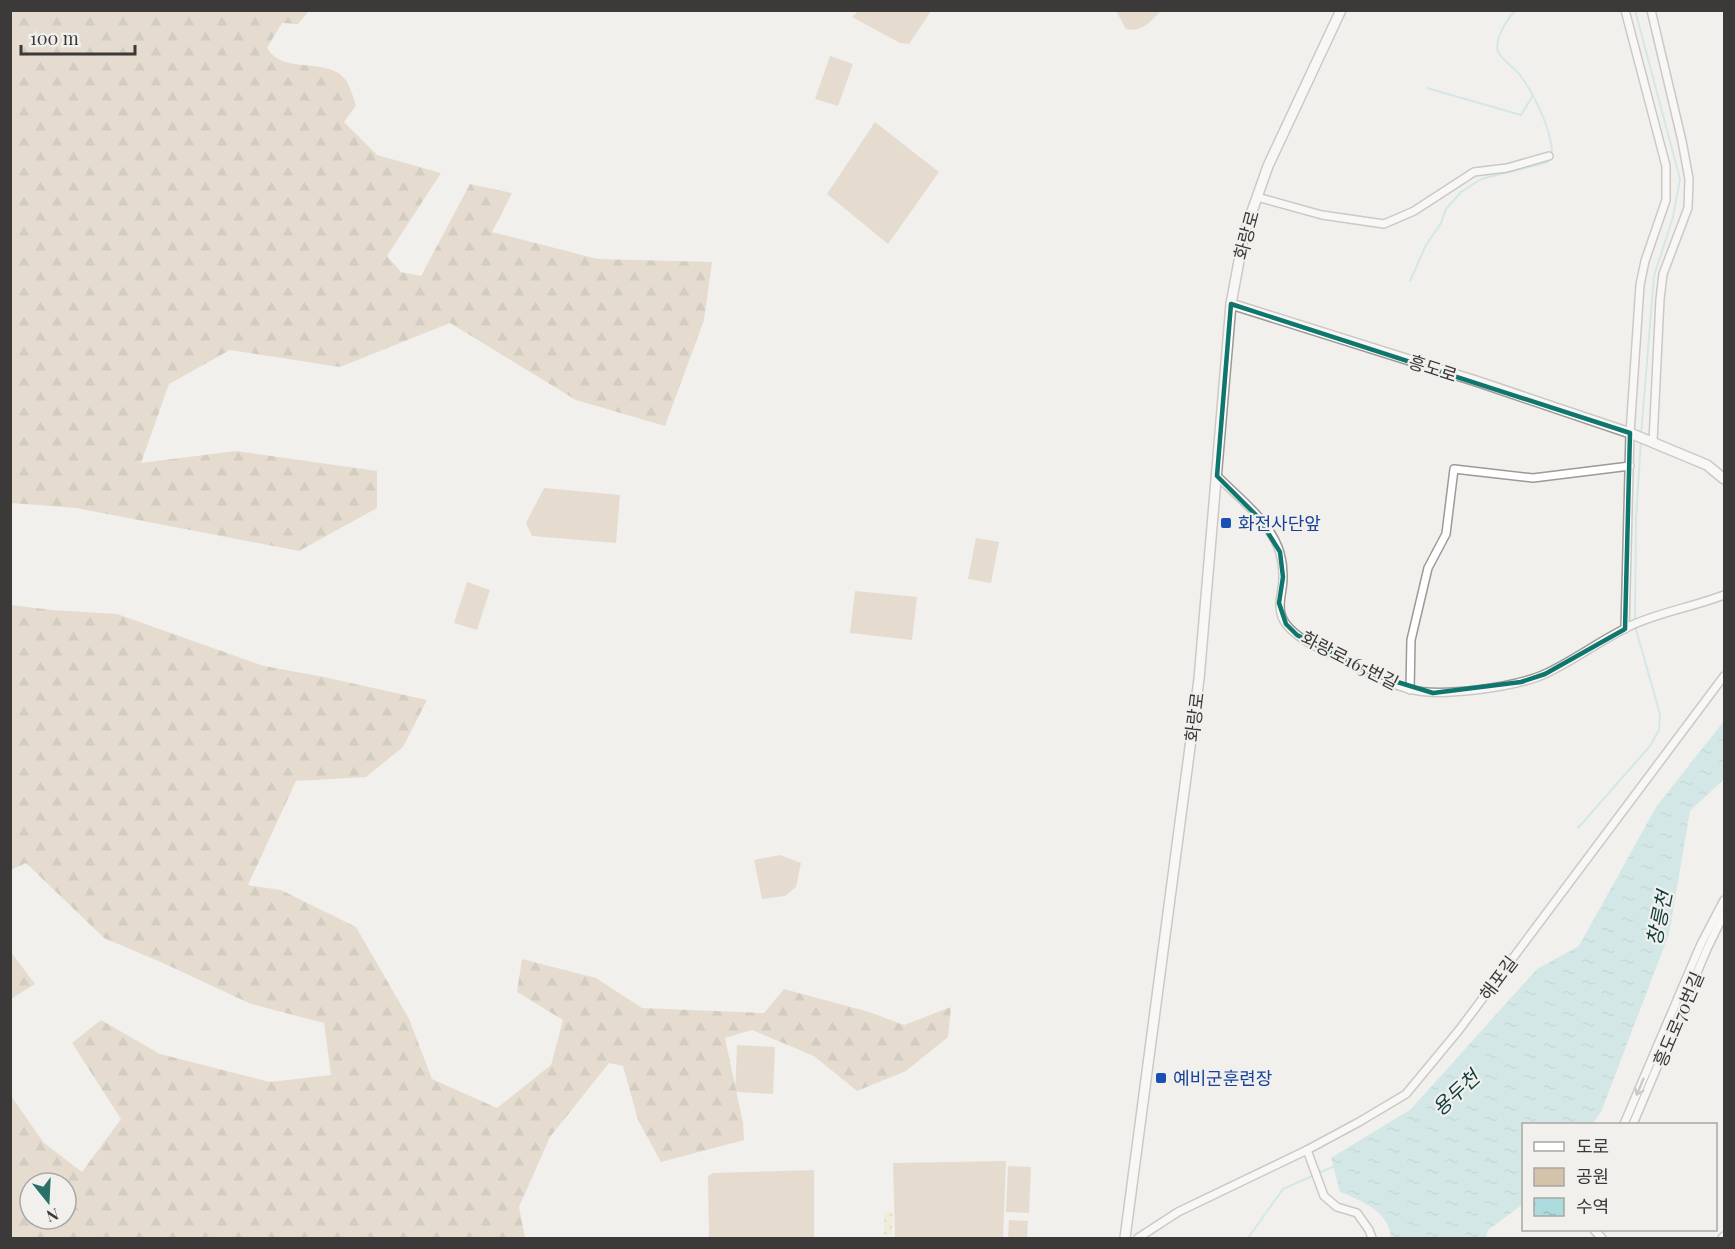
<svg xmlns="http://www.w3.org/2000/svg" width="1735" height="1249" font-family="'Playfair Display','Noto Sans KR',serif">
	<defs>
		<pattern id="forest-firs" width="22" height="20" patternUnits="userSpaceOnUse" patternTransform="scale(1.5)"><rect width="22" height="20" fill="#d4c3ab"/><path d="M5 1l3.5 6h-7zM16 11l3.5 6h-7z" fill="#ad9f8c"/></pattern>
		<pattern id="sand-dots" width="8" height="8" patternUnits="userSpaceOnUse" patternTransform="scale(1.5)"><rect width="8" height="8" fill="#f0e7c1"/><path d="M2 2h.1M6 6h.1" fill="none" stroke="#cfc7a7" stroke-width="1.8" stroke-linecap="round"/></pattern>
		<pattern id="water-ripples" width="26" height="14" patternUnits="userSpaceOnUse" patternTransform="scale(1.5)"><rect width="26" height="14" fill="#acdcdd"/><path d="M2 4q2-2 4 0t4 0M15 11q2-2 4 0t4 0" fill="none" stroke="#95bebe"/></pattern>
	</defs>
	<rect width="100%" height="100%" fill="#f2f0ec"/>
	<g fill="#d4c3ab">
		<polygon points="858,11 858,10 931,11 909,44 900,43 852,17"/>
		<path d="M 1116,11 L 1161,11 C 1151,21 1142,33 1126,29 Z"/>
		<polygon points="830,56 853,64 838,106 815,99"/>
		<polygon points="875,122 939,172 888,244 827,194"/>
		<polygon points="544,488 620,495 616,543 532,536 526,523"/>
		<polygon points="976,538 999,542 991,583 968,579"/>
		<polygon points="467,582 490,590 477,630 454,623"/>
		<polygon points="855,591 917,597 912,640 850,633"/>
		<polygon points="780,855 801,863 796,887 785,896 762,899 754,860"/>
		<polygon points="737,1045 775,1047 773,1094 735,1092"/>
		<polygon points="1006,1161 1003,1238 895,1238 893,1163"/>
		<polygon points="1008,1166 1031,1167 1029,1213 1006,1212"/>
		<polygon points="814,1170 814,1238 709,1238 708,1176 713,1173"/>
		<polygon points="1009,1220 1028,1221 1027,1238 1008,1238"/>
	</g>
	<g fill="url(#forest-firs)" fill-rule="evenodd">
		<path d="M 10,11 L 309,11 L 298,24 L 282,23 L 267,48 C 283,74 319,58 341,75 C 349,81 353,97 356,105 L 344,122 L 377,155 L 441,173 L 387,256 L 401,272 L 421,276 L 470,184 L 512,193 L 492,232 L 598,259 L 712,262 L 704,320 L 665,426 L 576,400 L 450,323 L 340,367 L 230,350 L 169,384 L 141,463 L 236,451 L 377,471 L 377,508 L 299,551 L 76,508 L 11,503 Z"/>
		<path d="M 11,605 L 52,610 L 117,614 L 264,666 L 324,677 L 427,700 L 403,747 L 366,777 L 296,781 L 248,885 L 281,890 L 356,927 L 409,1019 L 432,1079 L 497,1108 L 551,1065 L 563,1020 L 517,992 L 522,959 L 596,978 L 642,1008 L 764,1013 L 784,989 L 869,1012 L 904,1025 L 951,1007 L 948,1037 L 906,1071 L 857,1091 L 814,1056 L 752,1030 L 725,1038 L 743,1123 L 744,1140 L 661,1162 L 638,1120 L 623,1066 L 609,1063 L 550,1137 L 519,1207 L 525,1238 L 11,1238 L 11,1086 L 11,1096 L 44,1143 L 82,1172 L 121,1119 L 72,1043 L 101,1020 L 160,1054 L 270,1082 L 331,1075 L 324,1023 L 251,1004 L 163,963 L 104,938 L 26,863 L 11,870 ZM 30,1183 L 66,1183 L 66,1219 L 30,1219 Z"/>
		<polygon points="10,951 35,984 11,999 10,999"/>
	</g>
	<polygon fill="url(#sand-dots)" points="884,1212 893,1212 892,1235 884,1235"/>
	<path fill="url(#water-ripples)" d="M 1724,721 L 1724,779 L 1690,811 L 1669,934 L 1601,1112 L 1592,1124 L 1524,1124 L 1523,1204 L 1488,1230 L 1486,1238 L 1391,1238 C 1389,1211 1362,1201 1340,1192 L 1331,1158 L 1411,1109 L 1537,969 L 1579,946 L 1656,807 Z"/>
	<g fill="none" stroke-linecap="round" stroke-linejoin="round">
		<g stroke="#acdcdd" stroke-width="2">
			<polyline points="1635,10 1680,179 1673,217 1654,276 1641,435"/>
			<polyline points="1427,88 1521,115 1532,97"/>
			<path d="M 1410,281 L 1426,245 L 1441,223 L 1446,209 L 1461,192 L 1481,179 L 1541,164 L 1547,162 L 1552,156 C 1553,132 1534,94 1520,75 C 1514,67 1502,61 1498,51 C 1494,39 1507,19 1516,10"/>
			<polyline points="1635,621 1636,518 1641,440"/>
			<polyline points="1578,828 1650,746 1659,730 1660,714 1635,626"/>
			<polyline points="1248,1238 1283,1189 1335,1166"/>
		</g>
		<g stroke="#9c9996" stroke-width="10">
			<g id="street">
				<polyline points="1651,10 1682,141 1689,179 1688,208 1663,274 1660,299 1653,442"/>
				<polyline points="1257,197 1322,215 1384,224 1414,211 1474,172 1507,168 1549,156"/>
				<path d="M 1217,476 C 1239,498 1271,522 1280,553 C 1282,560 1283,568 1283,575 C 1284,592 1274,608 1286,624 C 1299,641 1324,650 1343,660 C 1364,671 1386,683 1409,689 C 1440,698 1518,687 1547,673 C 1576,659 1601,640 1630,626 C 1660,612 1693,607 1724,595"/>
				<polyline points="1625,629 1630,433 1640,285 1645,261 1666,200 1666,166 1625,10"/>
				<polyline points="1410,690 1411,640 1428,568 1446,534 1454,469 1533,478 1630,466"/>
				<polyline points="1624,1124 1701,944 1724,900"/>
				<polyline points="1633,1124 1707,949 1724,914"/>
				<polyline points="1307,1150 1324,1196 1337,1207 1357,1213 1369,1230 1372,1238"/>
				<polyline points="1594,1230 1602,1238"/>
				<polyline points="1138,1238 1178,1212 1307,1150 1359,1122 1406,1094 1459,1030 1724,676"/>
				<polyline points="1722,1238 1724,1236"/>
			</g>
		</g>
		<g stroke="#9c9996" stroke-width="12">
			<g id="secondary">
				<polyline points="1231,304 1476,381 1630,433 1707,465 1724,479"/>
				<polyline points="1125,1238 1199,679 1231,304 1244,234 1268,166 1341,10"/>
			</g>
		</g>
		<use href="#street" stroke="#fff" stroke-width="7"/>
		<use href="#secondary" stroke="#fff" stroke-width="9"/>
	</g>
	<defs><path id="oneway-shaft" d="M-6 0H5M1.5-3L5.5 0L1.5 3" fill="none" stroke-width="1.6" stroke-linecap="round" stroke-linejoin="round" transform="scale(1.5)"/></defs>
	<use stroke="#9d9c9c" href="#oneway-shaft" transform="translate(1640 1087) rotate(113)"/>
	<path d="M0 0H1735V1249H0ZM 1231,304 L 1630,433 L 1625,629 L 1545,674 L 1521,682 L 1433,693 L 1368,673 L 1297,635 L 1286,624 L 1279,603 L 1283,577 L 1280,552 L 1258,517 L 1217,476 Z" fill="#f2f0ec" fill-opacity=".55" fill-rule="evenodd"/>
	<path fill="none" stroke="#0f766e" stroke-width="4.5" stroke-linejoin="round" d="M 1231,304 L 1630,433 L 1625,629 L 1545,674 L 1521,682 L 1433,693 L 1368,673 L 1297,635 L 1286,624 L 1279,603 L 1283,577 L 1280,552 L 1258,517 L 1217,476 Z"/>
	<g fill="#1a4fb4" stroke="#f2f0ec" stroke-width="2">
		<rect x="1220" y="517" width="12" height="12" rx="3"/>
		<rect x="1155" y="1072" width="12" height="12" rx="3"/>
	</g>
	<g text-anchor="middle" dominant-baseline="central" stroke-width="4.5" stroke-linejoin="round" paint-order="stroke">
		<g font-size="18" fill="#3b3a39" stroke="#f2f0ec">
			<text transform="translate(1246 235) rotate(-75)">화랑로</text>
			<text transform="translate(1433 368) rotate(18)">흥도로</text>
			<text transform="translate(1350 660) rotate(27)">화랑로165번길</text>
			<text transform="translate(1194 717) rotate(-83)">화랑로</text>
			<text transform="translate(1498 978) rotate(-53)">해포길</text>
			<text transform="translate(1678 1019) rotate(-67)">흥도로70번길</text>
		</g>
		<g font-size="18" fill="#164399" stroke="#f2f0ec" text-anchor="start">
			<text x="1238" y="523">화전사단앞</text>
			<text x="1173" y="1078">예비군훈련장</text>
		</g>
		<g font-size="20" font-style="italic" fill="#0f3d3e" stroke="#f2f0ec">
			<text transform="translate(1658 918) rotate(-78)">창릉천</text>
			<text transform="translate(1455 1092) rotate(-43)">용두천</text>
		</g>
	</g>
	<rect width="1735" height="1249" fill="none" stroke="#3b3a39" stroke-width="24"/>
	<rect x="1522" y="1123" width="195" height="108" fill="#f2f0ec" stroke="#a9a7a4" stroke-width="1.5"/>
	<rect x="1534" y="1142" width="30" height="9" fill="#ffffff" stroke="#a9a7a4" stroke-width="1.5"/>
	<text x="1576" y="1153" font-size="18" fill="#3b3a39">도로</text>
	<rect x="1534" y="1168" width="30" height="18" fill="#d4c3ab" stroke="#a9a7a4" stroke-width="1.5"/>
	<text x="1576" y="1183" font-size="18" fill="#3b3a39">공원</text>
	<rect x="1534" y="1198" width="30" height="18" fill="url(#water-ripples)" stroke="#a9a7a4" stroke-width="1.5"/>
	<text x="1576" y="1213" font-size="18" fill="#3b3a39">수역</text>
	<g transform="translate(48 1201) rotate(162)"><circle r="28" fill="#f2f0ec" stroke="#a9a7a4" stroke-width="1.5"/>
	<path d="M0-4.5L10 22L0 15L-10 22Z" fill="#287068"/>
	<text y="-9" font-size="16" font-weight="bold" text-anchor="middle" fill="#3b3a39">N</text>
	</g>
	<path d="M21 45v9h114v-9" fill="none" stroke="#3b3a39" stroke-width="3"/>
	<text x="30" y="45" font-size="18" fill="#3b3a39" stroke="#f2f0ec" stroke-width="4.5" paint-order="stroke">100 m</text>
</svg>
